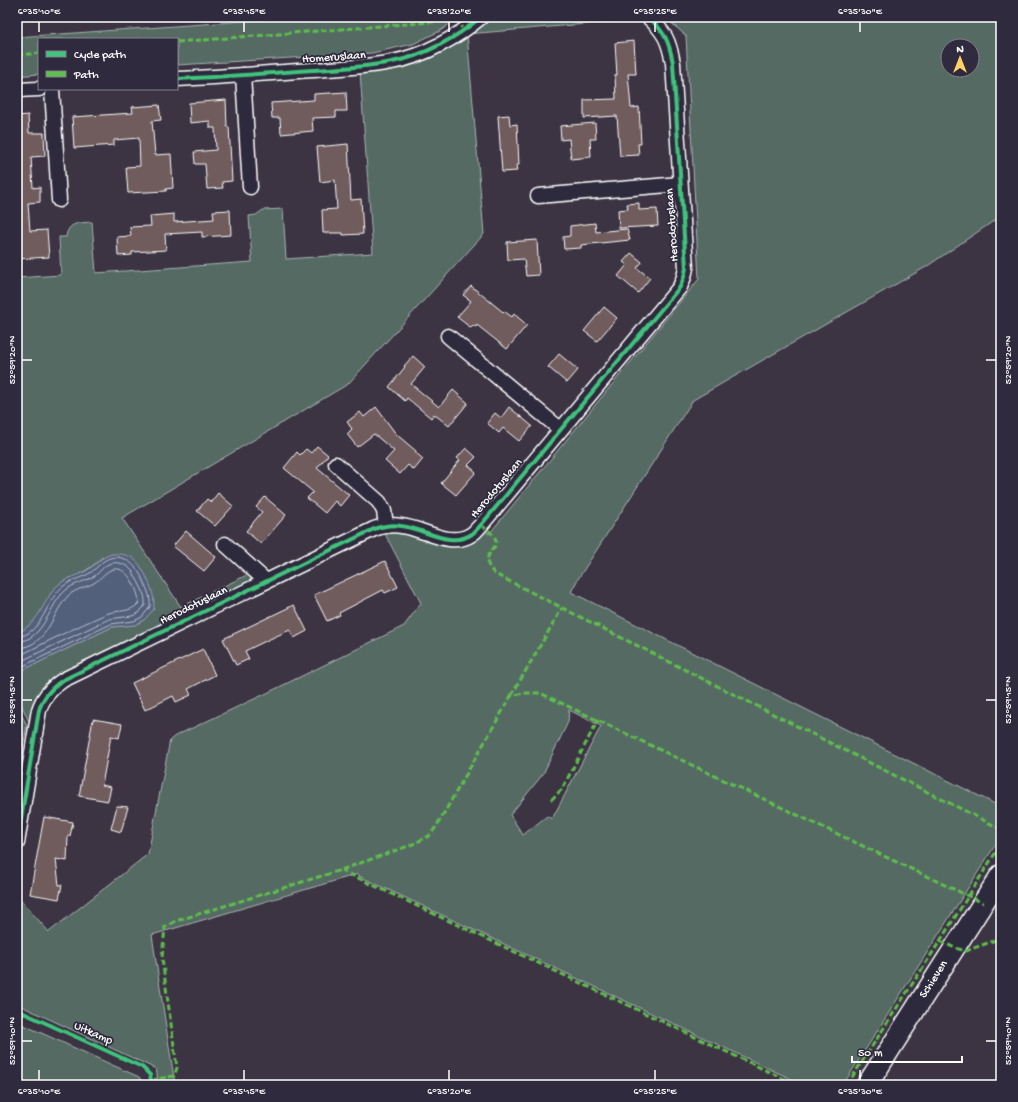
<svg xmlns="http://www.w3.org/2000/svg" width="1018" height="1102" font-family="'Gochi Hand',sans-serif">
	<rect width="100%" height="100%" fill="#3c3443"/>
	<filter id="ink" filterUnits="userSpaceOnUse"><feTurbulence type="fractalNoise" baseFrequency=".025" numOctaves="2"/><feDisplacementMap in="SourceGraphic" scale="8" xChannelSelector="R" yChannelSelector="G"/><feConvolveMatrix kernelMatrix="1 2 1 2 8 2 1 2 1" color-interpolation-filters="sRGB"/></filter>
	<g filter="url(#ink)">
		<g fill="#546a64" stroke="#aab4b2" fill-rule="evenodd">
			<polygon points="304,17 459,17 440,31 413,44 372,53 177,65 177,39 39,39 39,74 17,76 17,37"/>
			<path d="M 488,17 L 642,17 L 645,20 L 621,21 L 467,34 L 484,234 L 348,384 L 122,518 L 181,607 L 251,573 L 251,581 L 53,679 C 37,694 34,703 30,724 L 17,695 L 17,688 L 20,686 L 17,679 L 17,673 L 112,627 L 135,625 L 154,602 L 102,557 C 98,561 93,566 88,569 C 77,577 63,578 54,590 C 41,607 39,624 17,633 L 17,278 L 61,275 L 59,237 L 66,237 C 68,222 79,223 92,222 L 96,273 L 252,262 L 249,216 L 256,215 L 263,210 L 283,209 L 286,259 L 373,253 L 360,72 L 467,34 Z"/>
			<path d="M 723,17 L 1001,17 L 1001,216 L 926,267 L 693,400 L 578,579 L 571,592 L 1001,807 L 1001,836 L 843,1085 L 804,1085 L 359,876 L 358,874 L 152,935 L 175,1085 L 159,1085 L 156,1069 L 17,1004 L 17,896 L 49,932 L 148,854 L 170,740 L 175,736 L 265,694 L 404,626 L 421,603 L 384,532 L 401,532 L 442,544 L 484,530 L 489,534 L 699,279 L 686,36 L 668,20 ZM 948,46 L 972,46 L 972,70 L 948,70 ZM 569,710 L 601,726 L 552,819 L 547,816 L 523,835 L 510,815 L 543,774 L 568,722 Z"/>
			<polygon points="17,707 27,725 17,779"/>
			<polygon points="17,1022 139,1077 144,1085 17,1085"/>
		</g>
		<path fill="#53607c" stroke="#98a0b0" d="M 112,554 C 131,553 138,560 146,576 C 152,589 154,594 154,609 L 144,620 L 135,625 L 112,627 L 17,673 L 17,633 C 39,623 41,606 54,589 C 64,577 78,577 89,569 C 99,562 100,558 112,554 Z"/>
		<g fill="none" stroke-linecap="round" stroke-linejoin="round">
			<g stroke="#babfcb" stroke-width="1">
				<path d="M 17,637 C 44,634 46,597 65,585 C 73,579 82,578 90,573 C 95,570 99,564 104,561 C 119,551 134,562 141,576 C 146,587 151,595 150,607 L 142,617 L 134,621 L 111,624 L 17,669"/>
				<path d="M 17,642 C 45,640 48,605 66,590 C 73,584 83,582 91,578 C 97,575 101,570 105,566 C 115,559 129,564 134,574 C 139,584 146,593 145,605 L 139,613 L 132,616 L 109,619 L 17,663"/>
				<path d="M 17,648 C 49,647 52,611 69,595 C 76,589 87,587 94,583 C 101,579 106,570 114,569 C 128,566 139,592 139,603 C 130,614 117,609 106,614 C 76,627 46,642 17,657"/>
			</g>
		</g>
		<g fill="#6f5b5c" stroke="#fff">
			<polygon points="634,41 636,74 628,74 631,108 639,107 641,144 638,144 639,155 620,156 617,116 584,118 584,100 616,99 615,75 617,75 615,43"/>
			<polygon points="346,92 347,111 336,111 336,117 312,118 313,131 281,134 280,118 272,118 271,103 314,100 314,94"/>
			<polygon points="226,100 227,127 229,127 232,181 222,182 223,188 207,189 205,164 195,164 194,152 216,150 215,128 210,128 210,121 190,123 189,103"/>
			<polygon points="159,105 161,120 152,121 155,155 171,154 173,188 166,189 166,191 128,193 126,167 140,166 139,138 114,140 114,145 74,148 72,117 133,113 132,107"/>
			<polygon points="28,115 29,133 44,133 45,156 31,157 33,188 40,187 40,202 28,203 30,231 47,230 49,257 17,259 17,116"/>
			<polygon points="509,115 510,125 517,124 519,165 516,165 517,171 502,172 498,116"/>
			<polygon points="595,123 596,139 590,139 591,157 571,159 569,139 561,140 560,126"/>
			<polygon points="348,144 351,200 361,199 363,234 343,235 343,233 323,233 322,210 337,209 335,180 320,182 317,147"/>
			<polygon points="639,203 639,210 657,209 658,226 619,228 618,210 628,209 627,204"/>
			<polygon points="230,210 231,235 202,237 202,232 165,234 166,250 132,252 132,255 118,256 117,237 131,236 130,227 151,226 150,216 174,214 174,222 214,219 213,211"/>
			<polygon points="595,223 596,232 627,229 630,240 581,245 581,248 564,249 563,237 570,236 570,226"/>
			<polygon points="537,240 539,275 526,276 524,259 508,260 507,242"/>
			<polygon points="631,253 642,262 637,268 650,278 638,293 618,276 627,265 623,262"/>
			<polygon points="471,286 503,312 504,311 512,317 514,314 527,325 507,349 477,325 476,327 473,325 471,328 457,317 471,301 463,295"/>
			<polygon points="604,307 617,318 597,341 584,331"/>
			<polygon points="559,354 578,370 567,383 548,367"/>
			<polygon points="413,356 425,367 411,384 439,407 453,390 468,403 449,426 434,414 431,418 407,398 405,401 389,387 405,367 404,366"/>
			<polygon points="376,407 396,434 416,451 416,453 423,459 414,470 408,465 400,474 385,461 394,451 374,434 357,447 347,434 352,429 347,422 360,412 364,417"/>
			<polygon points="509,407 532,426 519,441 503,428 499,433 487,423 495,413 501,418"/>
			<polygon points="317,446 328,455 317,468 349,495 340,506 335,501 325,513 307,498 313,492 284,468 297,452 300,455 306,449 311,453"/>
			<polygon points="466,448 476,457 468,465 476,472 456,495 441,483 460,460 457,458"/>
			<polygon points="218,493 233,506 215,526 197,511 207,499 211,502"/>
			<polygon points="265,497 286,515 261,544 246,531 262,512 256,507"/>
			<polygon points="186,531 216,557 204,571 173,546"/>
			<polygon points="385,561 398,587 385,593 383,590 339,613 340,615 327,621 314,595"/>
			<polygon points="294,605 307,631 294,638 290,630 274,637 245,651 249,659 236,665 223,639"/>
			<polygon points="203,649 215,675 188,689 191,695 176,702 173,696 145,710 132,683"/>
			<polygon points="93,719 122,724 119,738 111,736 102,785 111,787 108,801 79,796"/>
			<polygon points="117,806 128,807 121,832 111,829"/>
			<polygon points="44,817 73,822 70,836 68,836 67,861 56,859 59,885 62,885 59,899 30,894"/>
		</g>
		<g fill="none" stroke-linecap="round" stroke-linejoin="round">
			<g stroke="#fff" stroke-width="17">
				<g id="street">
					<polyline points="243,75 250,187"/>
					<path d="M 177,79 C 217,77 258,74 298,71 C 329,69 361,68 392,62 C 424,56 456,38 481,17"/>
					<polyline points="52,89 59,200"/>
					<polyline points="17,90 39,89"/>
					<polyline points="538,196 680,184"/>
					<polyline points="448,336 560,429"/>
					<polyline points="336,464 379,502 384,511 386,525"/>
					<polyline points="225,544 266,581"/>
					<path d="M 17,843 L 39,710 C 43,697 51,688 63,680 L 374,529 C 383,526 391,524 401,526 C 424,528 450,549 472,534 C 476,531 478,528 481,525 L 680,287 L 684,277 L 686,268 L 673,63 C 669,41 665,32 648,17"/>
				</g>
			</g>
			<g stroke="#fff" stroke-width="23">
				<g id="secondary">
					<path id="s1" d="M 867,1085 L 1001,875"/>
				</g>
			</g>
			<use href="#street" stroke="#2f2a3d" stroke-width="14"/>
			<use href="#secondary" stroke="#2f2a3d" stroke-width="20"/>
			<g stroke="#5fbe4e" stroke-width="3" stroke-dasharray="6 3" stroke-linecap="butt">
				<polyline points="177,42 457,20 463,30"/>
				<polyline points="17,55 39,53"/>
				<path d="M 481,525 C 485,528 493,533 495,538 C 501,551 475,554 495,574 L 1001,829"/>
				<polyline points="511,696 562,608"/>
				<polyline points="551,800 562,789 598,720"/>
				<polyline points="341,870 797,1085"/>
				<polyline points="940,941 955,948 966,951 1001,938"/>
				<polyline points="151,1080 174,1076 177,1068 162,958 165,927 172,923 179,920 341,870 411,845 429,836 436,827 511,696 524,693 540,693 983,903"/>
				<polyline points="847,1085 940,941 1001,844"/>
			</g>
			<g stroke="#2f2a3d" stroke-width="6">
				<g id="cycleway">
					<path d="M 177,79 C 217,77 258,74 298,71 C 329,69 361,68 392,62 C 424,56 456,38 481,17"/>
					<path d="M 17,843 L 39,710 C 43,697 51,688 63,680 L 374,529 C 383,526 391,524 401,526 C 424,528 450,549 472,534 C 476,531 478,528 481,525 L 680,287 L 684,277 L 686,268 L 673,63 C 669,41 665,32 648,17"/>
					<polyline points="17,1010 142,1067 150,1075 152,1085"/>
				</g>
			</g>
			<use href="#cycleway" stroke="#40c37c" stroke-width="4"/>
		</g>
	</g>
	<path fill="none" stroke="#fff" stroke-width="1.5" d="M 39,22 L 39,32M 244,22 L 244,32M 449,22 L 449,32M 655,22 L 655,32M 860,22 L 860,32M 22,360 L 32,360M 986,360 L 996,360M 22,700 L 32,700M 986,700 L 996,700M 22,1041 L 32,1041M 986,1041 L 996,1041M 39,1070 L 39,1080M 244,1070 L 244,1080M 449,1070 L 449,1080M 655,1070 L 655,1080M 860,1070 L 860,1080"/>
	<g text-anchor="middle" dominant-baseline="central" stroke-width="3.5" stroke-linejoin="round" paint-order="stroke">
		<g font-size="12" fill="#fff" stroke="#2f2a3d">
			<text transform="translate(334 58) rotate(-4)">Homeruslaan</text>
			<text transform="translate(673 225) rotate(-94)">Herodotuslaan</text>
			<text transform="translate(497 489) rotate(-50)">Herodotuslaan</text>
			<text transform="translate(194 606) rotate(-26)">Herodotuslaan</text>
			<text stroke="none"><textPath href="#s1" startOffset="125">Schieven</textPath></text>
			<text transform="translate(93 1034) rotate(24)">Uitkamp</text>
		</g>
	</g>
	<rect width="1018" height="1102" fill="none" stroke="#2f2a3d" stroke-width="44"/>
	<rect x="38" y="38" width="140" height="52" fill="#2f2a3d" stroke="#827f8b"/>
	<rect x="46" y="51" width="20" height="6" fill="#40c37c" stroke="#827f8b"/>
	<text x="74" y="58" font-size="12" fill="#ffffff">Cycle path</text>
	<rect x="46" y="71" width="20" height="6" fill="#5fbe4e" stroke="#827f8b"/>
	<text x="74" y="78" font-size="12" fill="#ffffff">Path</text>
	<g transform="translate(960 58)"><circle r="19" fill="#2f2a3d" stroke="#827f8b"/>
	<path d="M0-3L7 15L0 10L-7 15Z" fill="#ffd166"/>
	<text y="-6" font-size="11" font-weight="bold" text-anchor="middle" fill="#ffffff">N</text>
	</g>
	<path d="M852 1056v6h110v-6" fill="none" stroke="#ffffff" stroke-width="2"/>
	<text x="858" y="1056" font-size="12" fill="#ffffff" stroke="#2f2a3d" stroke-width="3" paint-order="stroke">50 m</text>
	<rect x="22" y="22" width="974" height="1058" fill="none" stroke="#fff" stroke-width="1.5"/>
	<g font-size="10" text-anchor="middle" fill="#fff">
		<text x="39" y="14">6°35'10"E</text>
		<text x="244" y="14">6°35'15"E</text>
		<text x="449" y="14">6°35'20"E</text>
		<text x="655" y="14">6°35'25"E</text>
		<text x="860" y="14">6°35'30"E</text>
		<text transform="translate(11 360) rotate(-90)" y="4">52°59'20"N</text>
		<text transform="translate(1007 360) rotate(-90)" y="4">52°59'20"N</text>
		<text transform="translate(11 700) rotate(-90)" y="4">52°59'15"N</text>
		<text transform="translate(1007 700) rotate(-90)" y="4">52°59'15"N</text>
		<text transform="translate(11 1041) rotate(-90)" y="4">52°59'10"N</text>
		<text transform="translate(1007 1041) rotate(-90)" y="4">52°59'10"N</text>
		<text x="39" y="1094">6°35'10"E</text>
		<text x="244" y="1094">6°35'15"E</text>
		<text x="449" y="1094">6°35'20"E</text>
		<text x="655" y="1094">6°35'25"E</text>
		<text x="860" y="1094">6°35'30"E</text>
	</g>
</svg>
